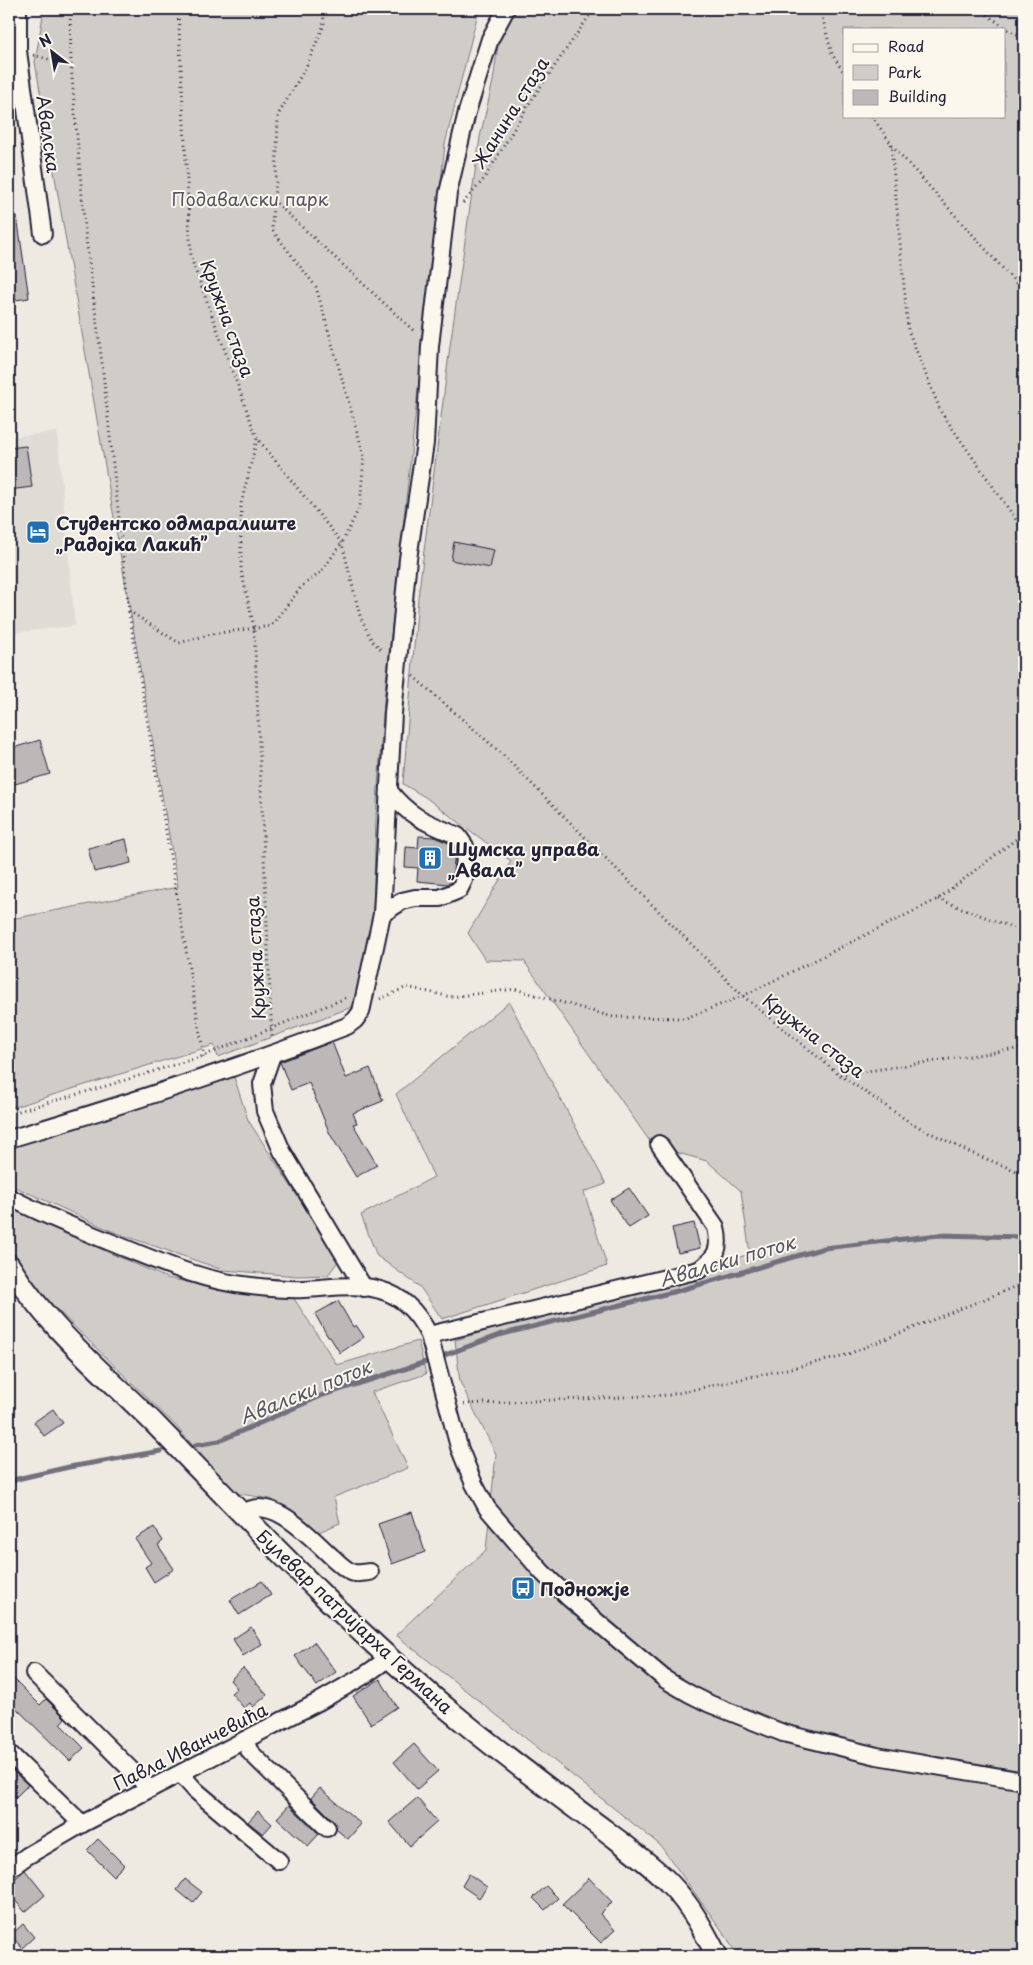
<svg xmlns="http://www.w3.org/2000/svg" width="1033" height="1965" font-family="'Playpen Sans',sans-serif">
	<rect width="100%" height="100%" fill="#eeeae2"/>
	<filter id="ink" filterUnits="userSpaceOnUse"><feTurbulence type="fractalNoise" baseFrequency=".02" numOctaves="2"/><feDisplacementMap in="SourceGraphic" scale="10" xChannelSelector="R" yChannelSelector="G"/><feConvolveMatrix kernelMatrix="1 2 1 2 8 2 1 2 1" color-interpolation-filters="sRGB"/></filter>
	<g filter="url(#ink)">
		<polygon fill="#dfdbd5" points="57,432 75,626 9,633 9,437"/>
		<g fill="#d0cdc9" stroke="#797882" fill-rule="evenodd">
			<polygon points="44,9 479,9 445,144 384,700 376,816 373,913 358,995 352,1007 218,1057 214,1045 14,1107 9,1106 9,911 11,919 178,887 35,62"/>
			<path d="M 503,9 L 1024,9 L 1024,1956 L 737,1956 L 726,1936 L 660,1845 L 396,1635 L 486,1550 L 496,1454 L 460,1382 L 455,1340 L 750,1254 L 741,1191 L 707,1161 L 653,1146 L 524,961 L 485,960 L 468,933 L 511,861 L 425,797 L 403,784 L 418,598 L 450,346 L 480,137 L 493,81 ZM 844,29 L 1004,29 L 1004,116 L 844,116 Z"/>
			<polygon points="509,1002 606,1184 584,1192 607,1266 442,1319 420,1287 377,1256 361,1215 434,1177 396,1094"/>
			<polygon points="234,1077 248,1120 339,1260 328,1275 298,1276 223,1270 114,1232 9,1184 9,1144"/>
			<polygon points="9,1203 35,1220 167,1278 243,1293 291,1294 337,1365 418,1341 426,1374 372,1392 408,1468 334,1497 340,1523 314,1534 271,1499 235,1493 174,1424 35,1288 9,1253"/>
		</g>
		<g fill="none" stroke-linecap="round" stroke-linejoin="round">
			<g stroke="#716f7c" stroke-width="5">
				<polyline points="445,1355 499,1335 677,1291 824,1248 939,1235 1024,1237"/>
				<polyline points="195,1445 219,1441 323,1395 426,1362"/>
				<polyline points="9,1484 17,1479 69,1467 161,1451"/>
			</g>
		</g>
		<g fill="#bcb8b8" stroke="#22223b">
			<polygon points="9,216 17,216 29,298 9,301"/>
			<polygon points="26,446 32,487 9,490 9,448"/>
			<polygon points="454,542 494,550 490,568 451,560"/>
			<polygon points="40,740 50,774 15,784 9,764 9,749"/>
			<polygon points="419,836 434,837 451,844 455,849 452,882 448,884 417,881 418,868 405,867 406,847 418,848"/>
			<polygon points="126,839 131,863 94,872 88,848"/>
			<polygon points="332,1042 346,1078 370,1068 383,1101 353,1113 357,1123 353,1124 377,1165 356,1177 330,1134 309,1083 291,1090 280,1062"/>
			<polygon points="629,1188 648,1216 629,1228 610,1200"/>
			<polygon points="694,1223 700,1248 678,1253 672,1228"/>
			<polygon points="338,1301 353,1327 356,1325 364,1337 340,1353 330,1337 328,1337 315,1314"/>
			<polygon points="53,1409 63,1423 44,1436 34,1422"/>
			<polygon points="412,1512 425,1552 392,1564 378,1524"/>
			<polygon points="154,1527 163,1541 158,1545 174,1569 154,1582 145,1567 151,1563 135,1539"/>
			<polygon points="262,1581 271,1595 239,1615 230,1600"/>
			<polygon points="251,1627 262,1644 243,1656 233,1639"/>
			<polygon points="314,1642 336,1672 317,1686 295,1656"/>
			<polygon points="243,1668 267,1695 253,1707 250,1703 244,1708 231,1693 237,1688 230,1680"/>
			<polygon points="9,1674 40,1705 46,1699 65,1718 60,1724 84,1748 70,1761 9,1701"/>
			<polygon points="380,1679 397,1707 371,1724 353,1696"/>
			<polygon points="414,1744 438,1771 417,1789 394,1762"/>
			<polygon points="9,1767 28,1785 16,1797 9,1791"/>
			<polygon points="320,1788 361,1824 348,1839 337,1830 334,1821 311,1798"/>
			<polygon points="417,1798 437,1822 410,1846 389,1822"/>
			<polygon points="289,1805 319,1834 308,1846 277,1818"/>
			<polygon points="258,1811 272,1824 263,1834 248,1822"/>
			<polygon points="98,1839 124,1865 113,1876 87,1850"/>
			<polygon points="25,1870 45,1895 25,1912 9,1893 9,1884"/>
			<polygon points="469,1874 487,1887 479,1898 462,1886"/>
			<polygon points="589,1878 612,1902 600,1914 615,1930 601,1943 562,1904"/>
			<polygon points="185,1879 202,1892 193,1903 177,1890"/>
			<polygon points="546,1886 558,1898 545,1910 533,1898"/>
			<polygon points="23,1924 34,1937 22,1948 11,1935"/>
		</g>
		<g fill="none" stroke-linecap="round" stroke-linejoin="round">
			<g stroke="#22223b" stroke-width="20">
				<g id="minor">
					<polyline points="18,9 18,51 43,234"/>
					<path d="M 382,914 L 402,901 L 415,898 L 440,898 L 459,890 L 464,880 L 465,846 L 458,836 C 428,823 410,818 389,791"/>
					<polyline points="272,1055 262,1084 265,1111 282,1151 364,1288"/>
					<path d="M 9,1139 C 123,1105 236,1069 347,1026 L 355,1020 L 361,1012 L 382,914 L 393,713 L 408,559 L 425,443 L 430,346 L 448,193 L 467,112 L 490,39 L 506,9"/>
					<path d="M 9,1197 C 45,1216 83,1231 120,1246 C 162,1263 206,1282 251,1286 C 269,1288 287,1290 304,1289 C 329,1288 356,1283 380,1290 C 403,1296 419,1315 429,1335 L 459,1447 L 474,1484 L 487,1508 L 542,1572 L 570,1599 L 666,1680 L 690,1694 L 710,1704 L 783,1733 L 877,1756 L 1024,1781"/>
					<path d="M 429,1335 L 699,1270 C 717,1256 721,1250 716,1227 L 659,1144"/>
					<path d="M 242,1514 C 271,1492 311,1538 332,1557 C 338,1562 346,1571 354,1573 C 359,1574 365,1572 370,1572"/>
					<polyline points="34,1673 150,1789"/>
					<polyline points="245,1741 250,1752 327,1828"/>
					<polyline points="9,1753 82,1824"/>
					<polyline points="181,1774 195,1790 279,1861"/>
					<polyline points="9,1869 27,1856 82,1824 320,1701 365,1675 389,1658"/>
				</g>
			</g>
			<g stroke="#22223b" stroke-width="24">
				<path id="major" d="M 9,1265 C 46,1326 104,1373 154,1423 C 255,1527 354,1633 467,1725 C 512,1762 559,1796 606,1831 C 628,1848 652,1865 671,1885 C 691,1906 704,1931 717,1956"/>
			</g>
			<g stroke="#22223b" stroke-width="3" stroke-dasharray="1 4" stroke-linecap="butt">
				<polyline points="70,9 71,65 85,231 102,363 129,611 179,643 211,634 271,626 302,586 320,573 342,543 360,506 364,456 316,287 272,230 273,200 276,185 278,115 306,67 324,25 323,9"/>
				<polyline points="178,9 191,258 257,438 342,543 360,616 372,641 383,651"/>
				<polyline points="820,9 832,54 844,73"/>
				<polyline points="979,9 1010,31 1024,37"/>
				<polyline points="33,55 70,65"/>
				<polyline points="872,116 891,144 1024,292"/>
				<polyline points="891,144 908,330 941,412 1024,531"/>
				<polyline points="273,200 415,332"/>
				<polyline points="463,203 484,179 530,102 594,9"/>
				<polyline points="257,439 241,504 241,570 254,627 272,1039"/>
				<polyline points="129,612 204,1057"/>
				<polyline points="413,676 502,754 743,996 840,1075 911,1123 969,1152 1024,1174"/>
				<polyline points="938,899 1024,932"/>
				<polyline points="380,999 407,987 451,997 515,989 613,1017 686,1018 743,996 938,899 1024,833"/>
				<polyline points="840,1075 1024,1048"/>
				<polyline points="9,1110 15,1112 106,1086 203,1056 348,997"/>
				<polyline points="464,1404 669,1395 841,1357 1024,1283"/>
			</g>
			<use href="#minor" stroke="#fbf7ec" stroke-width="16"/>
			<use href="#major" stroke="#fbf7ec" stroke-width="20"/>
		</g>
	</g>
	<defs>
		<g id="hotel-square" transform="scale(1.25)"><rect x="-9" y="-9" width="18" height="18" rx="4" fill="#1f6fb2" stroke="#fbf7ec"/><path d="M-6-4.5h1.5V1H6V5H4.5V3h-9V5H-6ZM-4 0a1.8 1.8 0 1 1 3.6 0ZM.5 0V-2.5h3Q6-2.5 6 0Z" fill="#fff"/></g>
		<g id="building-square" transform="scale(1.25)"><rect x="-9" y="-9" width="18" height="18" rx="4" fill="#1f6fb2" stroke="#fbf7ec"/><path d="M-4-6H4V6H1V3H-1V6H-4ZM-2.5-4.3h1.7v1.8h-1.7ZM.8-4.3h1.7v1.8H.8ZM-2.5-1h1.7V.8h-1.7ZM.8-1h1.7V.8H.8Z" fill="#fff"/></g>
		<g id="bus-square" transform="scale(1.25)"><rect x="-9" y="-9" width="18" height="18" rx="4" fill="#1f6fb2" stroke="#fbf7ec"/><path d="M-5-6H5V4H4V6H2V4H-2V6H-4V4H-5ZM-3.5-4V0h7V-4ZM-3.5 1.2v1.5H-2V1.2ZM2 1.2v1.5H3.5V1.2Z" fill="#fff"/></g>
	</defs>
	<g fill-rule="evenodd">
		<use href="#hotel-square" x="38" y="532"/>
		<use href="#building-square" x="430" y="858"/>
		<use href="#bus-square" x="523" y="1588"/>
	</g>
	<g text-anchor="middle" dominant-baseline="central" stroke-width="4" stroke-linejoin="round" paint-order="stroke">
		<g font-size="18" fill="#22223b" stroke="#fbf7ec">
			<text transform="translate(510 112) rotate(-58)">Жанина стаза</text>
			<text transform="translate(49 134) rotate(82)">Авалска</text>
			<text transform="translate(228 318) rotate(70)">Кружна стаза</text>
			<text transform="translate(255 958) rotate(-93)">Кружна стаза</text>
			<text transform="translate(814 1035) rotate(38)">Кружна стаза</text>
			<text transform="translate(355 1621) rotate(43)">Булевар патријарха Германа</text>
			<text transform="translate(190 1746) rotate(-27)">Павла Иванчевића</text>
		</g>
		<g font-size="18" fill="#565566" stroke="#fbf7ec">
			<text x="250" y="198">Подавалски парк</text>
		</g>
		<g font-size="18" font-weight="bold" fill="#22223b" stroke="#fbf7ec" text-anchor="start">
			<text x="56" y="522">Студентско одмаралиште<tspan x="56" dy="21">„Радојка Лакић”</tspan></text>
			<text x="448" y="848">Шумска управа<tspan x="448" dy="21">„Авала”</tspan></text>
			<text x="540" y="1588">Подножје</text>
		</g>
		<g font-size="19" font-style="italic" fill="#575666" stroke="#fbf7ec">
			<text transform="translate(727 1260) rotate(-16)">Авалски поток</text>
			<text transform="translate(305 1391) rotate(-22)">Авалски поток</text>
		</g>
	</g>
	<rect width="1033" height="1965" fill="none" stroke="#fbf7ec" stroke-width="30"/>
	<rect x="15" y="15" width="1003" height="1935" fill="none" stroke="#22223b" stroke-width="2" filter="url(#ink)"/>
	<rect x="843" y="28" width="162" height="90" fill="#fbf7ec" stroke="#a4a2a5"/>
	<rect x="853" y="44" width="25" height="8" fill="#fbf7ec" stroke="#a4a2a5"/>
	<text x="888" y="52" font-size="15" fill="#22223b">Road</text>
	<rect x="853" y="65" width="25" height="15" fill="#d0cdc9" stroke="#a4a2a5"/>
	<text x="888" y="78" font-size="15" fill="#22223b">Park</text>
	<rect x="853" y="90" width="25" height="15" fill="#bcb8b8" stroke="#a4a2a5"/>
	<text x="888" y="102" font-size="15" fill="#22223b">Building</text>
	<g transform="translate(52 52) rotate(329)" stroke="#fbf7ec" stroke-width="4" paint-order="stroke">
	<path d="M0-4L9 19L0 12L-9 19Z" fill="#22223b"/>
	<text y="-8" font-size="14" font-weight="bold" text-anchor="middle" fill="#22223b">N</text>
	</g>
</svg>
